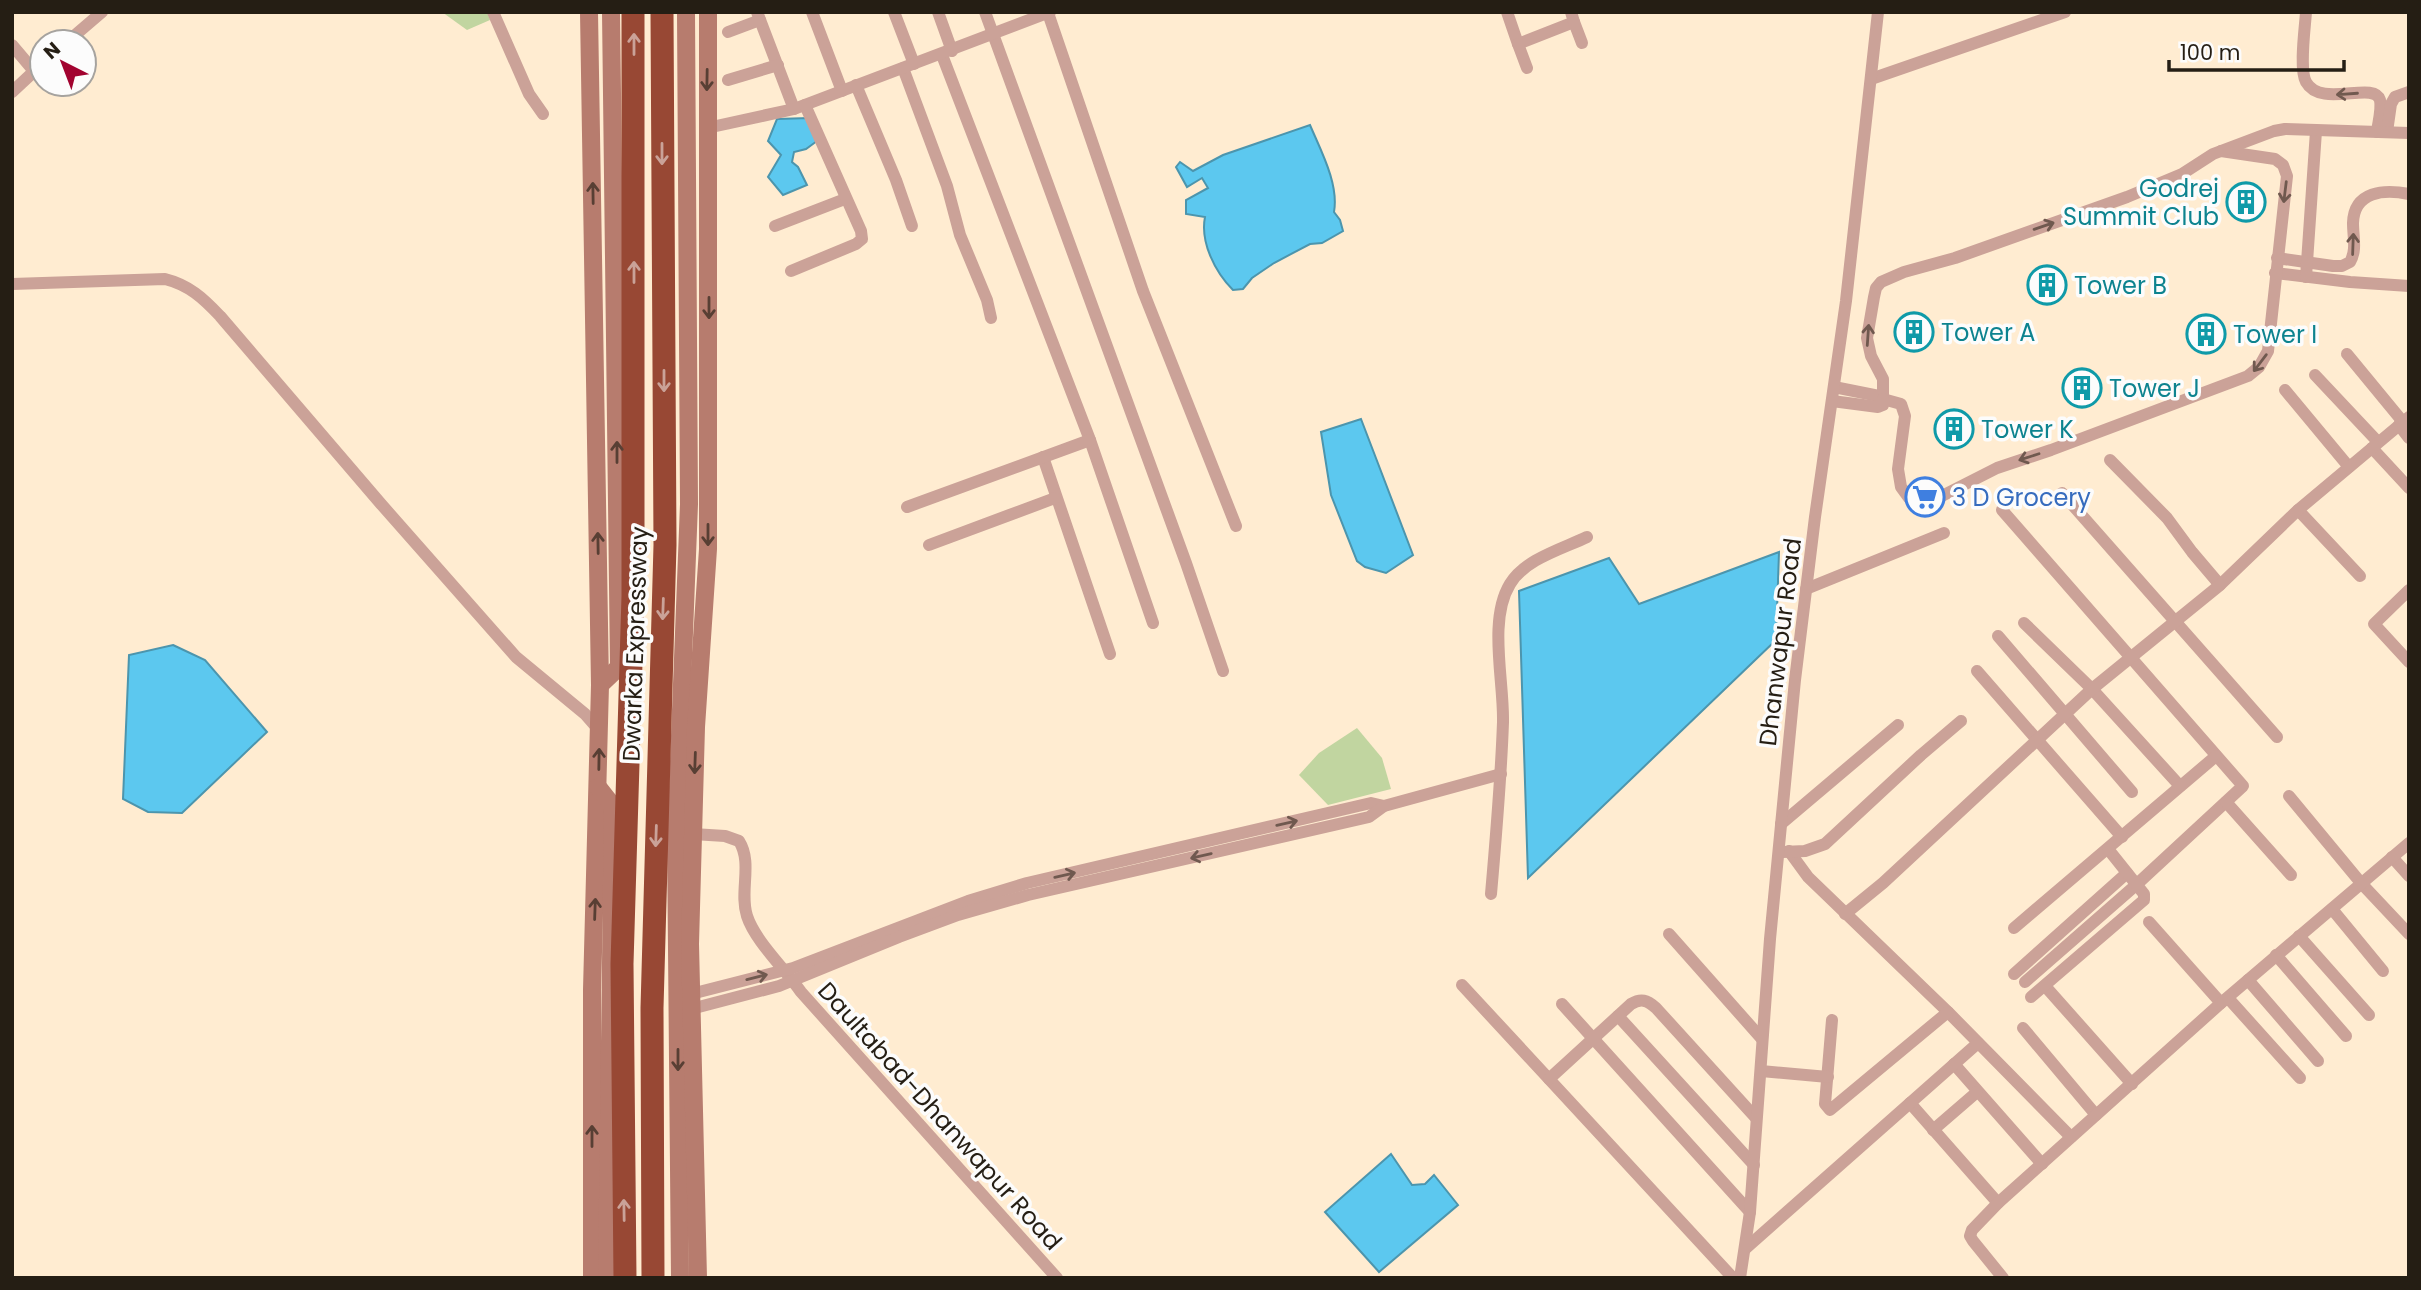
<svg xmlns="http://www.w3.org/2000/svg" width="2421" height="1290" font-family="Poppins,sans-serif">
	<rect width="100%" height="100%" fill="#ffecd1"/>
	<g fill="#c1d5a0">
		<polygon points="442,12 487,12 490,20 467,30"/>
		<polygon points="1357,728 1382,758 1391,789 1328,805 1299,775 1319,753"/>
	</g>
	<g fill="#5cc8ef" stroke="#4c95ad" stroke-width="2">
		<polygon points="809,118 817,141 806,149 794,152 792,162 798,167 807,185 783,195 768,177 781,155 768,141 777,119"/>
		<path d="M 1310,125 C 1321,151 1339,184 1334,212 L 1340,220 L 1343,231 L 1322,243 L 1310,244 L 1274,263 L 1252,278 L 1243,289 L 1233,290 C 1215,272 1200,242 1205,217 L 1186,214 L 1186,200 L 1208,188 L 1202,178 L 1187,187 L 1176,167 L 1180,162 L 1193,171 L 1223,155 Z"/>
		<polygon points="1361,419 1413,555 1386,573 1365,567 1357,561 1331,495 1321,432"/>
		<polygon points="1779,552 1776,640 1528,878 1519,591 1609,558 1639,604"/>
		<polygon points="173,645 205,660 267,732 182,813 148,812 123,799 129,655"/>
		<polygon points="1391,1154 1412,1185 1425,1184 1434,1175 1458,1205 1379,1272 1325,1212"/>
	</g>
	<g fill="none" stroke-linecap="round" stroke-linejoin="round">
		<g stroke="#cba298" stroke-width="12">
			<polyline points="493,12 529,94 543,114"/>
			<polyline points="757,12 794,109"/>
			<polyline points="812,12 842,91"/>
			<polyline points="894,12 914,64"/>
			<polyline points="938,12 952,51"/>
			<polyline points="985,12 1186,563 1223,671"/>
			<polyline points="1507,12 1518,44 1574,22 1571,12"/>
			<path d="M 2306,12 C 2305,28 2299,69 2306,82 C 2321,109 2374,80 2380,100 C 2382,109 2378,123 2377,132"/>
			<polyline points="1048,13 1143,291 1236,526"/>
			<polyline points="1574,22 1582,43"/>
			<polyline points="728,32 760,20"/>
			<polyline points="67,42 102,12"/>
			<polyline points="1518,44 1527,68"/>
			<polyline points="12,45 34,71"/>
			<polyline points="942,55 1090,440 1153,623"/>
			<polyline points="903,68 947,186 960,235 987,300 991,318"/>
			<polyline points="1871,79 2065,12"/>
			<polyline points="728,80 778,65"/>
			<polyline points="856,85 896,180 912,226"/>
			<polyline points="12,92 42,64"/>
			<polyline points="707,128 794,109 1050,12"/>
			<polyline points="2387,132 2391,104 2395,97 2409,92"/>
			<polyline points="775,226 845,199"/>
			<path d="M 2277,258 L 2333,266 L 2342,266 L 2350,262 C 2357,250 2353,237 2353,223 C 2354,191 2384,189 2409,194"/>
			<polyline points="791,271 856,244 862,239 861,231 805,105"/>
			<polyline points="2275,273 2350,282 2409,286"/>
			<polyline points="2306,277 2316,131"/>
			<path d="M 12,284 L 165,279 C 189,285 203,298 220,316 L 381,504 L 516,657 L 585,714 L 599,730"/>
			<polyline points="2347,354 2403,422"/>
			<polyline points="2315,375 2378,442"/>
			<polyline points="1834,387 1879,396 1883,399 1901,404 1905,416 1898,469 1901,487 1909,498 1917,503 1932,501 1997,468 2051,450 2248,376 2259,367 2268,351 2287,176 2283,165 2275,159 2221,151"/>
			<polyline points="2285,390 2349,467"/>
			<polyline points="1883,399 1883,379 1871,356 1867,338 1874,297 1876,288 1881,282 1904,272 1955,258 2127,197 2182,174 2213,154 2274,131 2285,129 2409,133"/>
			<polyline points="1832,401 1878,407 1883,405 1883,399"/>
			<polyline points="2399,425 2409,438"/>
			<polyline points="2372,448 2409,488"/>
			<polyline points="1043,457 1110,654"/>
			<polyline points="2110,460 2167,518 2192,552 2220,585"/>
			<polyline points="2062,493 2277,737"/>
			<polyline points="907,507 1090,440"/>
			<polyline points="2002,510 2243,786 2136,885 2025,982"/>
			<polyline points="2298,510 2360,576"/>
			<polyline points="929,545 1055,498"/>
			<polyline points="1806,589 1944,533"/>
			<polyline points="2409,590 2374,624 2409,662"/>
			<polyline points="2024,623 2092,689 2180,786"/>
			<polyline points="1998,636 2132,792"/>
			<polyline points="1977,671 2122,837"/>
			<polyline points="2289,796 2361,883 2409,934"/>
			<polyline points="2226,802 2291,875"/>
			<polyline points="1781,824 1898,725"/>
			<path d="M 693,834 L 725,836 L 739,841 C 753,863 739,892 747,916 C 755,941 786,970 801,992 L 1057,1278"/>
			<polyline points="1789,851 1808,877 1948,1012 2071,1137"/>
			<polyline points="1783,852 1805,851 1825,844 1921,755 1961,721"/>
			<polyline points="2392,857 2409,876"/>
			<path d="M 1491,894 C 1496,837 1501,780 1503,722 C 1504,681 1488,620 1510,584 C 1525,559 1562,549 1587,537"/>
			<polyline points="2332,909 2383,971"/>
			<polyline points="1845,914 1883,883 2092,689 2220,585 2298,510 2409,417"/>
			<polyline points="2149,922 2221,1003"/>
			<polyline points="2014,928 2216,756"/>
			<polyline points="1669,934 1762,1039"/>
			<polyline points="2299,936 2369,1015"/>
			<polyline points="2276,955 2346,1036"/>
			<polyline points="2014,974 2127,873"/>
			<polyline points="2248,980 2318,1061"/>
			<polyline points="1462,985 1733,1278"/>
			<polyline points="2045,986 2132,1084"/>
			<polyline points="691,994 793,968 968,901 1027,883 1371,803 1384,806"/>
			<polyline points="2031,997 2144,900 2144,894 2108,849"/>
			<polyline points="2228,998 2300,1078"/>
			<polyline points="1562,1004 1750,1212"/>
			<polyline points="691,1009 779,986 899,937 958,915 1028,895 1369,817 1384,806 1501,774"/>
			<polyline points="1618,1016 1754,1165"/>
			<polyline points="1832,1020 1825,1104 1830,1110 1948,1012"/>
			<polyline points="2023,1028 2096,1115"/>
			<polyline points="1954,1064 2042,1164"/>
			<polyline points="1761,1071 1828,1077"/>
			<path d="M 1549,1079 L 1631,1004 C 1641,998 1647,1000 1656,1008 L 1756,1118"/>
			<polyline points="1910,1103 1998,1203"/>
			<polyline points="1933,1130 1977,1092"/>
			<polyline points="1745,1249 1978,1043"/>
			<polyline points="1740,1278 1750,1212 1770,939 1795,680 1815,517 1846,301 1878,12"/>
			<polyline points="2003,1278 1973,1241 1970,1236 1972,1230 1998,1203 2221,1003 2409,843"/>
		</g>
		<g stroke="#b77c6e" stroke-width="18">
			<polyline points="589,12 600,685 592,990 592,1278"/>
			<polyline points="600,685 619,667 611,12"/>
			<polyline points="598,787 613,806 607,1278"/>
			<polyline points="680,1278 676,839 689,504 686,12"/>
			<polyline points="698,1278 690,944 696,727 708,549 708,12"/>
		</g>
		<g stroke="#984834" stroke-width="23">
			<polyline points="625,1278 622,964 633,596 633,12"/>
			<polyline points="653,1278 652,1008 665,545 662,12"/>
		</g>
	</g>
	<defs><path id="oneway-shaft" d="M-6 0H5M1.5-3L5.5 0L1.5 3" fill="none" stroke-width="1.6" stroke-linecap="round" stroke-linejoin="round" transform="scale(1.75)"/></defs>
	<g stroke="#caa298">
		<use href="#oneway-shaft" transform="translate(634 44) rotate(-90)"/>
		<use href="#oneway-shaft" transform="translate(662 154) rotate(90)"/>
		<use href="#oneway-shaft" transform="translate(634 272) rotate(-90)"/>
		<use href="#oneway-shaft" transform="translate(664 381) rotate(90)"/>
		<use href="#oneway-shaft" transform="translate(663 609) rotate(92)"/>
		<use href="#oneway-shaft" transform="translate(656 836) rotate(92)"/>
		<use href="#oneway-shaft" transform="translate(624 1210) rotate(-91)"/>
	</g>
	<g stroke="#583f34">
		<use href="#oneway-shaft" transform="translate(707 80) rotate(91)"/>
		<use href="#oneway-shaft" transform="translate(593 193) rotate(-91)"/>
		<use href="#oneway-shaft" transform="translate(709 308) rotate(90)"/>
		<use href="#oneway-shaft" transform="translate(617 452) rotate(-90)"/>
		<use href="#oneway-shaft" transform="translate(708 535) rotate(90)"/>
		<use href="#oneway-shaft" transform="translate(598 543) rotate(-91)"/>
		<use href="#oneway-shaft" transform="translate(599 759) rotate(-89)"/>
		<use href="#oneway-shaft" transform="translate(695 763) rotate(92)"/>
		<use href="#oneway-shaft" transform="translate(595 909) rotate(-88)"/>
		<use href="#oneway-shaft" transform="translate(678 1060) rotate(90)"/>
		<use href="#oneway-shaft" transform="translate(592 1136) rotate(-90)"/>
	</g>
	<g stroke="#70594f">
		<use href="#oneway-shaft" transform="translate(2347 94) rotate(176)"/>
		<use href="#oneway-shaft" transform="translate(2285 192) rotate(97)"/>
		<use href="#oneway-shaft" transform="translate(2044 226) rotate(-19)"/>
		<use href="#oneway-shaft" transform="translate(2353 244) rotate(-88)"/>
		<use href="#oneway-shaft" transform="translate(1868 335) rotate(-86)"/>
		<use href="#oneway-shaft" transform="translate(2260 363) rotate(127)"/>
		<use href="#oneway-shaft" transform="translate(2029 457) rotate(162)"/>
		<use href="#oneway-shaft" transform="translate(1287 823) rotate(-13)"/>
		<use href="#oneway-shaft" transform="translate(1201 856) rotate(167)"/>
		<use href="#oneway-shaft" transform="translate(1065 875) rotate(-13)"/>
		<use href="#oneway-shaft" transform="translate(757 977) rotate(-14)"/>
	</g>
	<defs>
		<g id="building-ring" transform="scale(2.0125)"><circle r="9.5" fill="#fcfcfc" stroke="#0f9aa8" stroke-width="1.5"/><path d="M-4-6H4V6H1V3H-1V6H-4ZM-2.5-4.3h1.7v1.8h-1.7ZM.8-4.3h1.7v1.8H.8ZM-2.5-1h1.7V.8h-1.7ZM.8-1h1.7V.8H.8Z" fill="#0f9aa8"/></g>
		<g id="supermarket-ring" transform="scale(2.0125)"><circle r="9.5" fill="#fcfcfc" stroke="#3f7fe0" stroke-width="1.5"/><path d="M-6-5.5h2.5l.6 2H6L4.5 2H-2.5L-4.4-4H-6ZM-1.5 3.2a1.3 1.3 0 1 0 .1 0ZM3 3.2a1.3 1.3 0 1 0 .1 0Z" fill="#3f7fe0"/></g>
	</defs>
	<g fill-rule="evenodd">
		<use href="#building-ring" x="2246" y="202"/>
		<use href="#building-ring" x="2047" y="285"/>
		<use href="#building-ring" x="1914" y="332"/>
		<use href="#building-ring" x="2206" y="334"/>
		<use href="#building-ring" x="2082" y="388"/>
		<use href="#building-ring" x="1954" y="429"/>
		<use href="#supermarket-ring" x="1925" y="497"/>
	</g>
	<g text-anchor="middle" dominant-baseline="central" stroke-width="7" stroke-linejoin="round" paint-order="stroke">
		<g font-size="24" fill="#0d838f" stroke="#fcfcfc" text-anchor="start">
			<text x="2219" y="188" text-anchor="end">Godrej<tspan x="2219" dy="28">Summit Club</tspan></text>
			<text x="2074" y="285">Tower B</text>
			<text x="1941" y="332">Tower A</text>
			<text x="2233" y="334">Tower I</text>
			<text x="2109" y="388">Tower J</text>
			<text x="1981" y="429">Tower K</text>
		</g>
		<g font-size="24" fill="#366cbe" stroke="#fcfcfc" text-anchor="start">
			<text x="1952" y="497">3 D Grocery</text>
		</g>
		<g font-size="24" fill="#251e14" stroke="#fcfcfc">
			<text transform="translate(1780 642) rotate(-83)">Dhanwapur Road</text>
			<text transform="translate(635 644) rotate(-88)">Dwarka Expressway</text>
			<text transform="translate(940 1116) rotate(48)">Daultabad-Dhanwapur Road</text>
		</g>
	</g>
	<rect width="2421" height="1290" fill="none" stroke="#251e14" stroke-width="28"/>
	<g transform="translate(63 63) rotate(318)"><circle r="33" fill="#fcfcfc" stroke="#a6a39f" stroke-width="2"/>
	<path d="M0-5L12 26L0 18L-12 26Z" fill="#a20330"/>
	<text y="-10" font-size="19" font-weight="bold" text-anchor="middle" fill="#251e14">N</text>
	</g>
	<path d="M2169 60v10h175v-10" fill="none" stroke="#251e14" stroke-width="3.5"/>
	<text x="2180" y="60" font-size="21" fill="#251e14" stroke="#fcfcfc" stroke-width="5" paint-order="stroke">100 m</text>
</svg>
